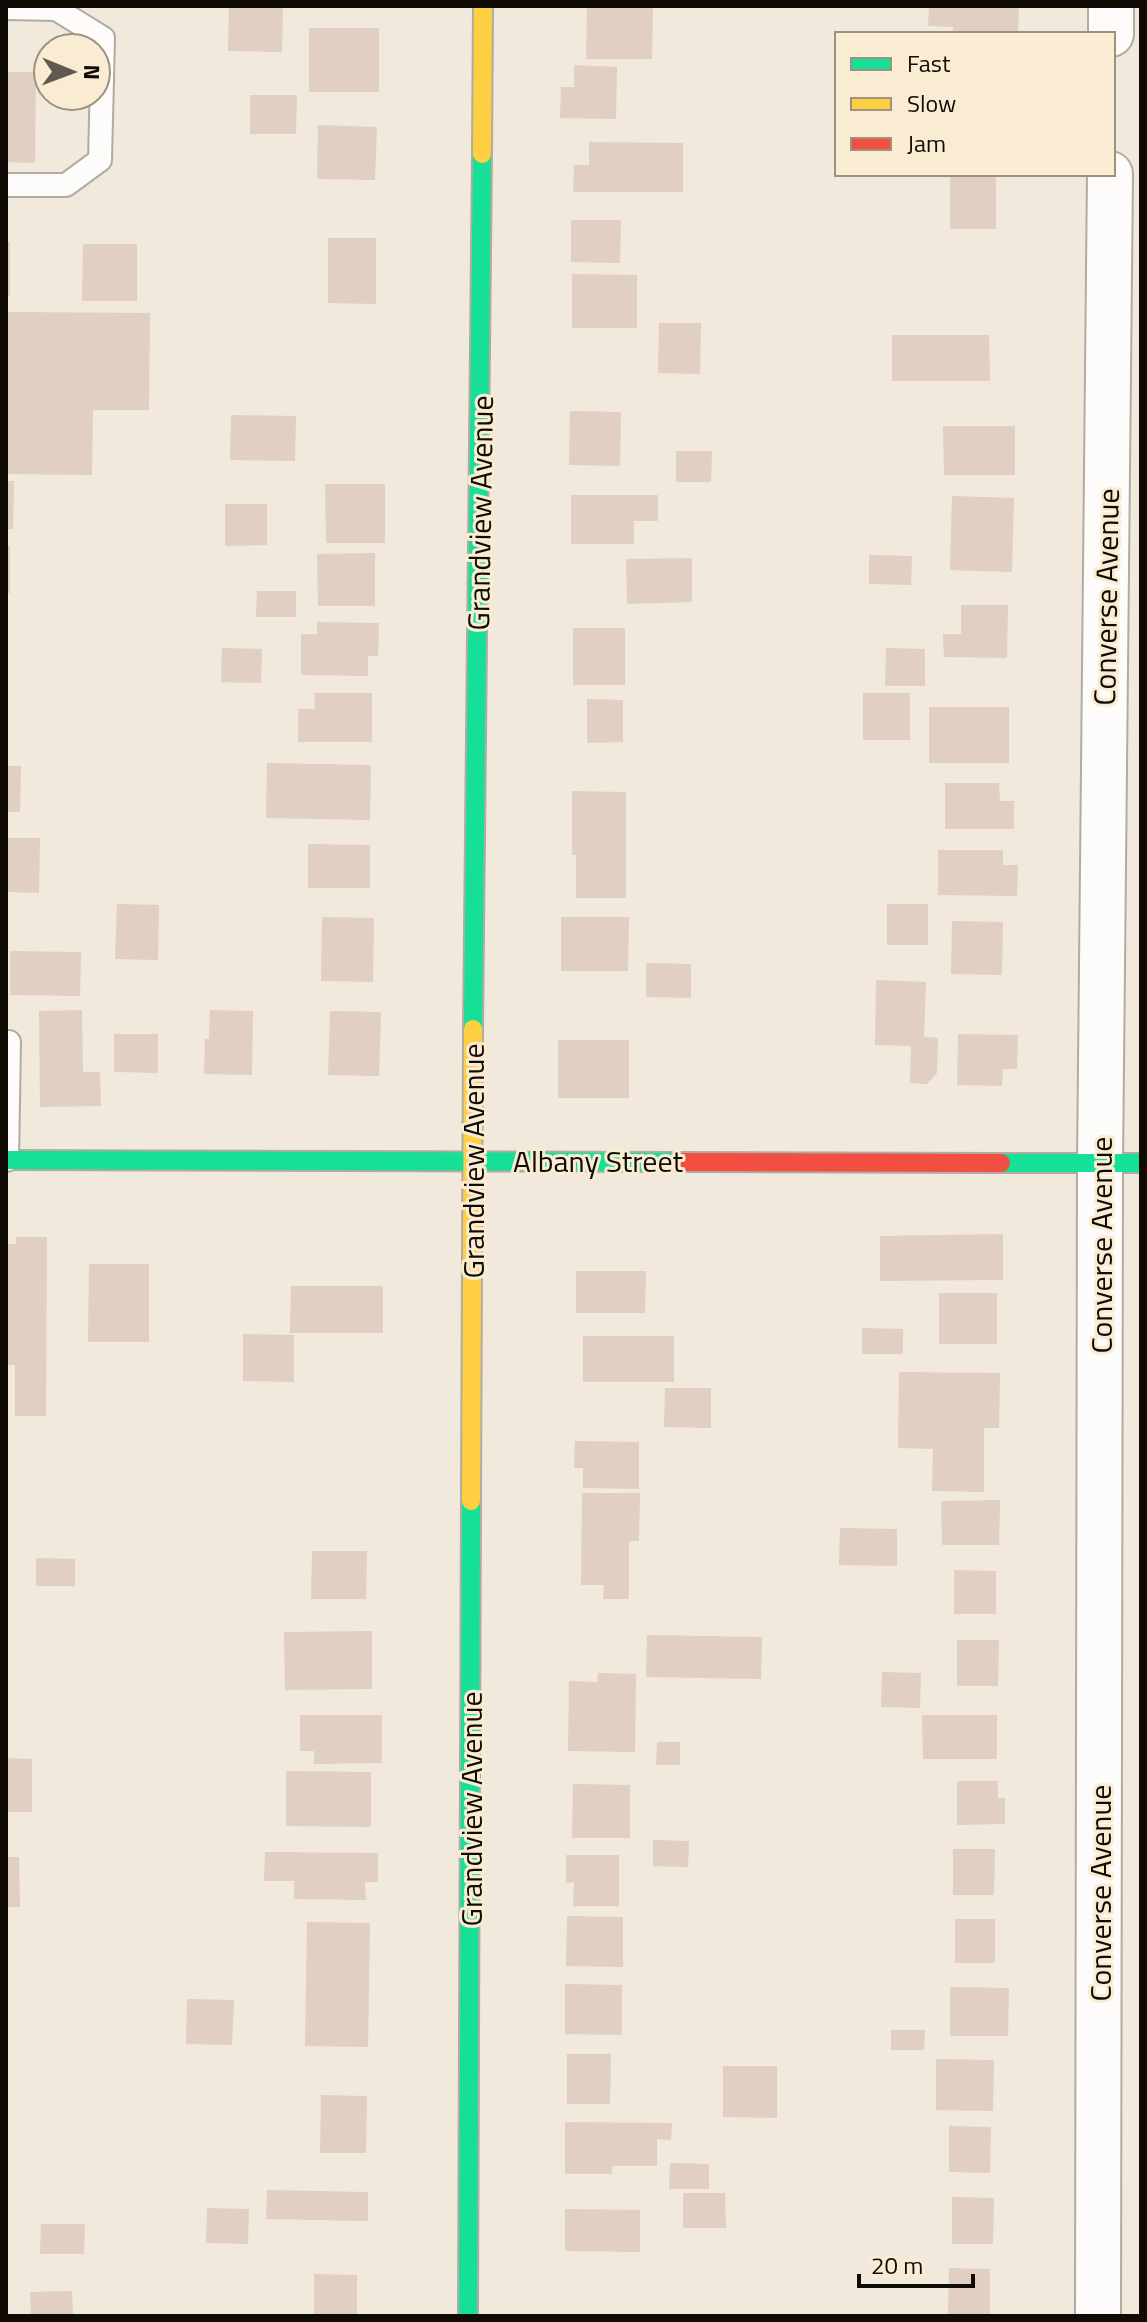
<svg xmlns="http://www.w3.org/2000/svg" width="1147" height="2322" font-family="'Titillium Web',sans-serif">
	<rect width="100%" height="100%" fill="#f1e9db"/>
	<g fill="#e0cfc2">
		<polygon points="229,6 283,6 282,52 228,51"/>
		<polygon points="929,6 1019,6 1018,34 953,34 953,27 928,26"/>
		<polygon points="587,7 653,7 652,59 586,59"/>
		<rect x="309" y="28" width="70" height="64"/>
		<polygon points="574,65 617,67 616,119 560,118 561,87 574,87"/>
		<polygon points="6,72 36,72 35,163 6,162"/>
		<polygon points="250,95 297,95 296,134 250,134"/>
		<polygon points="318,125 377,127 375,180 317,179"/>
		<polygon points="589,142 683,143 683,192 573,192 574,165 589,165"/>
		<rect x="950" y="174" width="46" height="55"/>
		<polygon points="571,220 621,220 620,263 571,262"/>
		<polygon points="328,238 376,238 376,304 328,303"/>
		<rect x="6" y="242" width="4" height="54"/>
		<polygon points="83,244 137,244 137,301 82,301"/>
		<polygon points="572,274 637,275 637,328 572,328"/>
		<polygon points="7,312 150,313 149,410 93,410 92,475 6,474"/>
		<polygon points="659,323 701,323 700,374 658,373"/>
		<polygon points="892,335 989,335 990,381 892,381"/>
		<polygon points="570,411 621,412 620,466 569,465"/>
		<polygon points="231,415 296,416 295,461 230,460"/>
		<polygon points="943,426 1015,426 1015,475 944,475"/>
		<polygon points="676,451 712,451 711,482 676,482"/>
		<polygon points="6,481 14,481 13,529 6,529"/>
		<polygon points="325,484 385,484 385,543 326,543"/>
		<polygon points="571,495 658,495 658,521 634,521 634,544 571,544"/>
		<polygon points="952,496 1014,498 1012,572 950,570"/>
		<polygon points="225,504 267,504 267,545 225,546"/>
		<rect x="6" y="546" width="4" height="47"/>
		<polygon points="375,553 375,606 318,606 317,554"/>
		<polygon points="869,555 912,556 911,585 869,584"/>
		<polygon points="692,558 692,602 627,604 626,559"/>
		<polygon points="257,591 296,591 296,617 256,617"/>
		<polygon points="961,605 1008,605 1007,658 944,657 943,634 961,634"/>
		<polygon points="317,622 379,623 378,656 368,656 368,676 301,675 301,634 317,634"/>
		<rect x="573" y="628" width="52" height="57"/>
		<polygon points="222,648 262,649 261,683 221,682"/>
		<polygon points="886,648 925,649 925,686 885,686"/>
		<polygon points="314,693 372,693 372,742 298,742 298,709 315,709"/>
		<rect x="863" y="693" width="47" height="47"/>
		<polygon points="587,699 623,700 623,742 587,743"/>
		<rect x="929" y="707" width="80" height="56"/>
		<polygon points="267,763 371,765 370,820 266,818"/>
		<polygon points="6,766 21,766 20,812 6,812"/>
		<polygon points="945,783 999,783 1000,801 1014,801 1014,829 945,829"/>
		<polygon points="572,791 626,792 626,898 576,898 576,855 572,855"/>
		<polygon points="6,838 40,838 39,893 6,892"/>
		<polygon points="308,844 370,845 370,888 308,888"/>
		<polygon points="938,850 1003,850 1003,865 1018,865 1017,896 938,895"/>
		<polygon points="117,904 159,905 158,960 115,959"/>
		<rect x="887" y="904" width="41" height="41"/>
		<polygon points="322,917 374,918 373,982 321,981"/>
		<polygon points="561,917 629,917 628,971 561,971"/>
		<polygon points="952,921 1003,922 1002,975 951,974"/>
		<polygon points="10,951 81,952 80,996 10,995"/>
		<polygon points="646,963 691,964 691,998 646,997"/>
		<polygon points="876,980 926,982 924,1037 938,1038 937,1073 927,1084 910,1083 911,1046 875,1045"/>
		<polygon points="82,1010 83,1072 100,1072 101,1106 40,1107 39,1011"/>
		<polygon points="210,1010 253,1011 252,1075 204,1074 205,1039 209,1039"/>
		<polygon points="330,1011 381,1012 379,1076 328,1075"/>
		<polygon points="114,1034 158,1034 158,1073 114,1072"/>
		<polygon points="958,1034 1018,1035 1017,1069 1003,1069 1002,1086 957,1085"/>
		<rect x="558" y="1040" width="71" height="58"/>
		<polygon points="1003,1234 1003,1280 880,1281 880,1236"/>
		<polygon points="16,1237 47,1237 46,1416 15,1416 15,1365 6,1365 6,1244 16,1244"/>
		<polygon points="89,1264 149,1264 149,1342 88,1342"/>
		<polygon points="576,1271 646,1271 645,1313 576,1313"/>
		<polygon points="291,1286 383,1286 383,1333 290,1333"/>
		<rect x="939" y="1293" width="58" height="51"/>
		<polygon points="862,1328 903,1329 903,1354 862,1354"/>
		<polygon points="243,1334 294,1335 294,1382 243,1381"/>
		<rect x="583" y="1336" width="91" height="46"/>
		<polygon points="899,1372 1000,1373 999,1428 984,1428 984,1492 932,1491 933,1449 898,1448"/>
		<polygon points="665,1388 711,1388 711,1428 664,1427"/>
		<polygon points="575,1441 639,1442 639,1489 583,1488 583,1468 574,1468"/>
		<polygon points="582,1493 640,1493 639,1541 629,1541 629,1599 603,1599 604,1585 581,1585"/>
		<polygon points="1000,1500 999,1545 942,1545 941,1501"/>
		<polygon points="840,1528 897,1529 897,1566 839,1565"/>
		<polygon points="312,1551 367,1551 366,1599 311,1599"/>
		<polygon points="36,1558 75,1559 75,1586 36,1586"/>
		<polygon points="954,1570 996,1571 996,1614 954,1614"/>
		<polygon points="372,1631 372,1689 285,1690 284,1632"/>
		<polygon points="647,1635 762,1637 761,1679 646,1677"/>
		<polygon points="957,1640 999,1640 998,1686 957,1686"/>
		<polygon points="882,1672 921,1673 920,1708 881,1707"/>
		<polygon points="598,1673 636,1674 635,1752 568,1751 569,1681 597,1682"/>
		<polygon points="300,1715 382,1715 382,1763 314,1764 314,1751 300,1751"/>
		<polygon points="922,1715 997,1715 997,1759 923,1759"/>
		<polygon points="657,1742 680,1742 680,1765 656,1765"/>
		<polygon points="6,1758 32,1759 32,1812 6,1812"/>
		<polygon points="286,1771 371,1772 371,1827 286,1826"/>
		<polygon points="957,1781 998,1781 998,1798 1005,1798 1005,1824 957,1825"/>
		<polygon points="573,1784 630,1785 630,1838 572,1838"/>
		<polygon points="653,1840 689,1841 688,1867 653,1866"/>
		<polygon points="953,1849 995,1849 994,1895 953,1895"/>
		<polygon points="265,1852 378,1853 378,1882 365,1882 366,1900 294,1899 294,1881 264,1881"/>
		<polygon points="566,1855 619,1855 619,1906 573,1906 574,1882 566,1883"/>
		<polygon points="6,1857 19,1857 20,1907 6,1907"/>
		<polygon points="567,1916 623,1917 623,1967 566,1966"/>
		<rect x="955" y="1919" width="40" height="44"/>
		<polygon points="307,1922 370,1923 368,2047 305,2046"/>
		<polygon points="565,1984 622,1985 622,2035 565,2034"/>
		<polygon points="950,1987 1009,1988 1008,2036 950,2036"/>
		<polygon points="187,1999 234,2000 232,2045 186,2044"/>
		<polygon points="891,2030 925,2030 924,2050 891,2050"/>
		<polygon points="567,2054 611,2054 610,2104 567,2104"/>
		<polygon points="936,2059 994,2060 993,2111 936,2110"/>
		<polygon points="723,2066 777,2066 777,2118 723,2117"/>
		<polygon points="321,2095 367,2096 366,2153 320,2153"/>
		<polygon points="565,2122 672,2123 671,2140 657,2139 657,2166 612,2166 612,2174 565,2174"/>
		<polygon points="949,2126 991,2127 990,2173 949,2172"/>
		<polygon points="670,2163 709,2164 709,2189 669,2189"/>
		<polygon points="267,2190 368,2192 368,2221 266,2219"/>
		<polygon points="683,2193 725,2193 726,2228 683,2228"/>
		<polygon points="952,2197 994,2198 993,2244 952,2244"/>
		<polygon points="207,2208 249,2209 248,2244 206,2243"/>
		<polygon points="565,2209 640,2210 640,2252 565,2251"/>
		<polygon points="41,2224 85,2224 84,2254 40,2254"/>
		<polygon points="949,2268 990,2269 990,2315 948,2314"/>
		<polygon points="314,2274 357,2275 357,2316 314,2316"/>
		<polygon points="72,2291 73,2316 31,2316 30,2292"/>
	</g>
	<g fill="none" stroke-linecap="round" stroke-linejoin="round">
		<g stroke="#b1aba1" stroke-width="26">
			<g id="lane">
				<polyline points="6,8 56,9 56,6"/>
				<polyline points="6,185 66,185 100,160 103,38 56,9"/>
				<polyline points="6,1042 9,1042 7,1160"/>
			</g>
		</g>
		<g stroke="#b1aba1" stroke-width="48">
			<g id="street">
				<polyline points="1111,34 1111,6"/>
				<polyline points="1098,2316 1100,1164 1110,174"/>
			</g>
		</g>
		<g stroke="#b1aba1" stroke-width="22">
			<g id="fast">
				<polyline points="473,1029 482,154"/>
				<polyline points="6,1160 682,1162"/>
				<polyline points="1001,1163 1141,1163"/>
				<polyline points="468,2316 471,1501"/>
			</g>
		</g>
		<g stroke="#b1aba1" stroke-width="22">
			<g id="slow">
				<polyline points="482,154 483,6"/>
				<polyline points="471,1501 473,1029"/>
			</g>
		</g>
		<g stroke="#b1aba1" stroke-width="22">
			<polyline id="jam" points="682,1162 1001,1163"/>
		</g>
		<use href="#lane" stroke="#fdfcfa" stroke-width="22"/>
		<use href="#street" stroke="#fdfcfa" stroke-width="44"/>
		<use href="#fast" stroke="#16e098" stroke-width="18"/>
		<use href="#slow" stroke="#ffcf43" stroke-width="18"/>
		<use href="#jam" stroke="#f24e42" stroke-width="18"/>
	</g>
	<g text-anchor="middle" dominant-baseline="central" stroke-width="6" stroke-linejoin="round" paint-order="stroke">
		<g font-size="30" fill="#100b04" stroke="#f9ecd3">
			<text transform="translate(480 513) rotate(-89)">Grandview Avenue</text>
			<text transform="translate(1106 597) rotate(-89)">Converse Avenue</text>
			<text transform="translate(473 1161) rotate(-90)">Grandview Avenue</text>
			<text x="598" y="1161">Albany Street</text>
			<text transform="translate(1101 1245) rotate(-90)">Converse Avenue</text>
			<text transform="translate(471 1809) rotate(-90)">Grandview Avenue</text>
			<text transform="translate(1100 1893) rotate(-90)">Converse Avenue</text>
		</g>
	</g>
	<rect width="1147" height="2322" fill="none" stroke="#100b04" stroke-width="16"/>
	<rect x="835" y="32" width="280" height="144" fill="#f9ecd3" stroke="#9c9280" stroke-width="2"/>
	<rect x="851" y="58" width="40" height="12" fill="#16e098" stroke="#9c9280" stroke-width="2"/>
	<text x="907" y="72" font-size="24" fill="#100b04">Fast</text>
	<rect x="851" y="98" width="40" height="12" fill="#ffcf43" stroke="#9c9280" stroke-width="2"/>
	<text x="907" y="112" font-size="24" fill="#100b04">Slow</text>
	<rect x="851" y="138" width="40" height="12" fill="#f24e42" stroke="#9c9280" stroke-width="2"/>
	<text x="907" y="152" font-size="24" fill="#100b04">Jam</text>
	<g transform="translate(72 72) rotate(91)"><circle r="38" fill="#f9ecd3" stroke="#9c9280" stroke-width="2"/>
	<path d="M0-6L14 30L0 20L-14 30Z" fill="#5f594f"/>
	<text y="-12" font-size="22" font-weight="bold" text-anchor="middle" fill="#100b04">N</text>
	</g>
	<path d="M859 2274v12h114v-12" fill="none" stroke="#100b04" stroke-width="4"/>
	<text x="871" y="2274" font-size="24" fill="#100b04" stroke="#f9ecd3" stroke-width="6" paint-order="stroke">20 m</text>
</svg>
